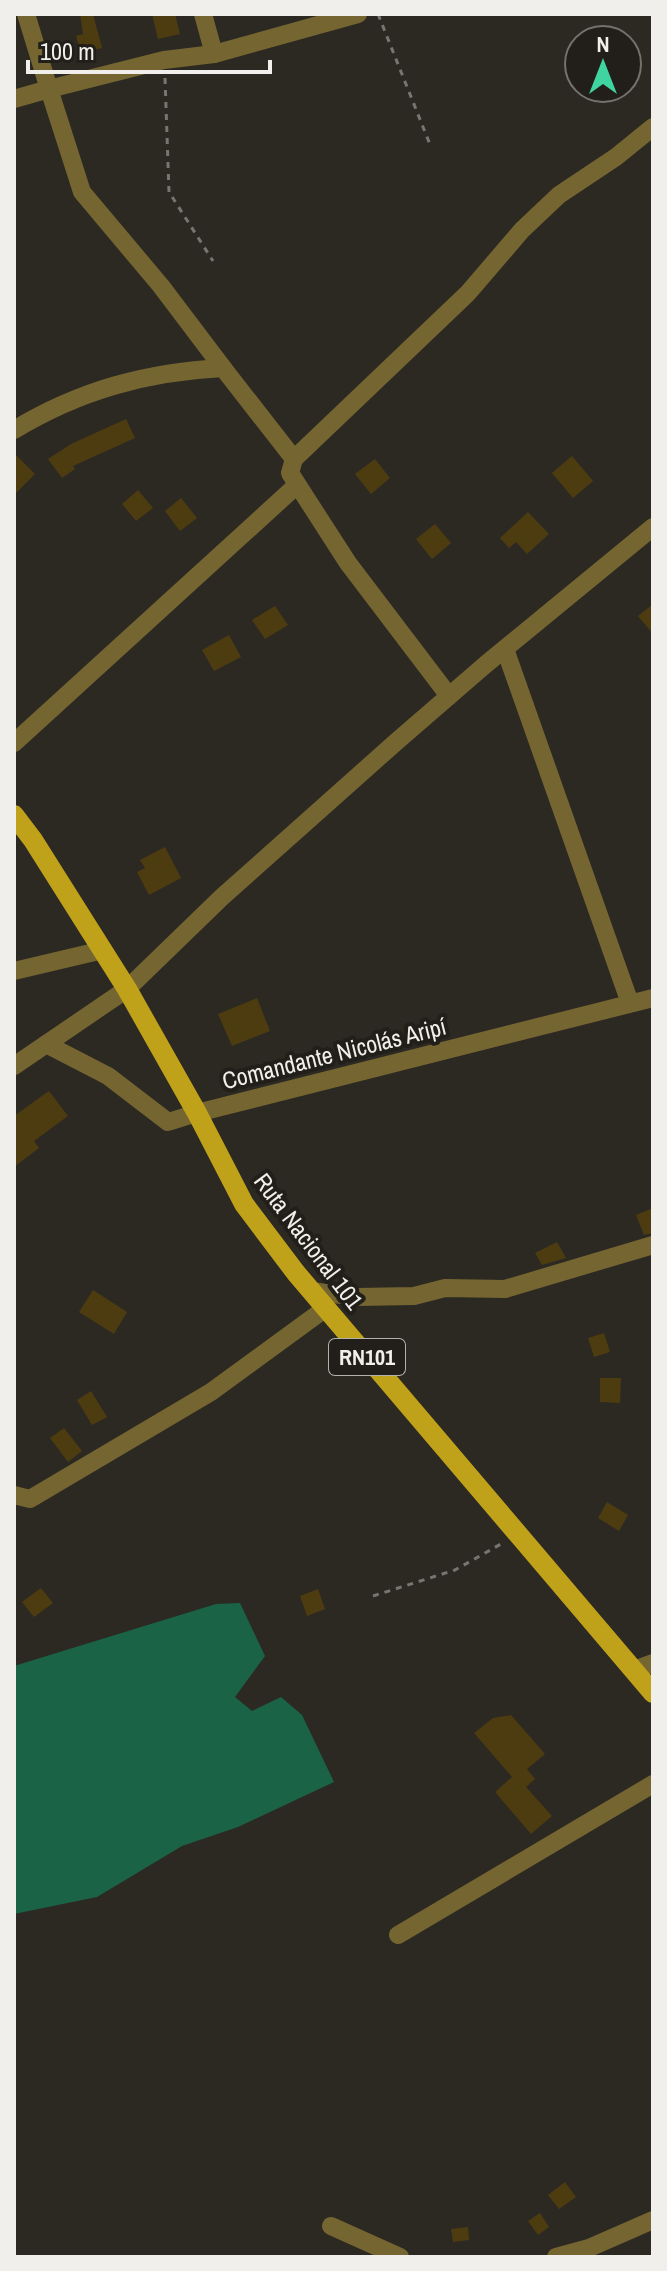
<svg xmlns="http://www.w3.org/2000/svg" width="667" height="2271" font-family="'Archivo Narrow',sans-serif">
	<rect width="100%" height="100%" fill="#2c2923"/>
	<polygon fill="#1b6346" points="240,1603 265,1656 235,1697 252,1711 281,1697 302,1715 334,1782 238,1827 182,1846 97,1897 14,1914 14,1666 216,1604"/>
	<g fill="#4e3c11">
		<polygon points="80,14 93,14 102,48 81,53 76,36 83,34"/>
		<polygon points="152,14 175,14 180,34 158,39"/>
		<polygon points="126,419 135,438 73,466 75,469 62,478 48,459 71,444"/>
		<polygon points="14,453 35,474 14,495"/>
		<polygon points="572,456 593,481 573,498 552,473"/>
		<polygon points="375,459 390,478 371,494 355,474"/>
		<polygon points="138,490 153,508 136,521 122,504"/>
		<polygon points="181,498 197,518 180,531 165,511"/>
		<polygon points="528,512 549,534 527,554 516,542 509,548 500,538"/>
		<polygon points="435,524 451,543 432,559 416,539"/>
		<polygon points="653,604 653,634 638,616"/>
		<polygon points="275,606 288,625 265,639 252,620"/>
		<polygon points="229,635 241,657 214,671 202,650"/>
		<polygon points="165,847 181,878 149,895 137,872 145,868 140,860"/>
		<polygon points="257,998 270,1031 232,1046 218,1014"/>
		<polygon points="49,1091 68,1116 34,1141 39,1148 14,1167 14,1116"/>
		<polygon points="653,1208 653,1233 644,1235 636,1215"/>
		<polygon points="557,1242 566,1258 542,1265 535,1253"/>
		<polygon points="93,1290 127,1312 114,1334 79,1312"/>
		<polygon points="604,1333 610,1352 594,1357 588,1338"/>
		<polygon points="600,1378 621,1378 620,1403 600,1402"/>
		<polygon points="91,1391 107,1417 92,1425 77,1400"/>
		<polygon points="64,1428 82,1451 68,1462 50,1438"/>
		<polygon points="607,1502 628,1515 619,1531 598,1518"/>
		<polygon points="41,1588 53,1603 34,1617 22,1602"/>
		<polygon points="318,1589 325,1609 307,1616 300,1596"/>
		<polygon points="511,1715 545,1754 527,1769 535,1779 526,1787 552,1816 531,1834 495,1792 512,1777 474,1733 493,1718"/>
		<polygon points="565,2182 576,2197 559,2209 548,2195"/>
		<polygon points="540,2213 549,2227 538,2235 528,2221"/>
		<polygon points="468,2227 469,2240 453,2242 451,2229"/>
	</g>
	<g fill="none" stroke-linecap="round" stroke-linejoin="round">
		<g stroke="#777570" stroke-width="3" stroke-dasharray="6 6" stroke-linecap="butt">
			<polyline points="378,14 431,147"/>
			<polyline points="165,78 169,192 213,261"/>
			<polyline points="373,1596 455,1570 501,1544"/>
		</g>
		<g stroke="#756631" stroke-width="18">
			<polyline points="26,14 49,89 164,60 214,54 358,14"/>
			<polyline points="203,14 214,54"/>
			<polyline points="14,99 49,89 82,192 161,286 223,368"/>
			<path d="M 14,430 C 80,390 147,372 223,368 L 294,459"/>
			<polyline points="505,649 630,1003"/>
			<polyline points="449,696 348,563 290,473 294,459 468,293 522,230 559,195 616,157 653,127"/>
			<polyline points="14,743 297,485"/>
			<polyline points="14,971 103,950"/>
			<polyline points="46,1044 108,1076 168,1122 197,1113 653,998"/>
			<polyline points="14,1066 127,989 222,897 396,742 485,665 653,527"/>
			<polyline points="311,1291 357,1297 414,1296 445,1288 505,1289 653,1245"/>
			<polyline points="14,1495 30,1499 211,1392 326,1308"/>
			<polyline points="634,1670 653,1663"/>
			<polyline points="398,1935 653,1784"/>
			<polyline points="331,2226 400,2257"/>
			<polyline points="556,2257 589,2248 653,2220"/>
		</g>
		<polyline stroke="#c0a11a" stroke-width="20" points="14,815 33,840 127,989 197,1113 244,1204 296,1273 653,1693"/>
	</g>
	<g text-anchor="middle" dominant-baseline="central" stroke-width="8" stroke-linejoin="round" paint-order="stroke">
		<rect fill="#221f1a" stroke="#b3b1ac" stroke-width="2" x="329" y="1339" width="76" height="36" rx="6"/>
		<g font-size="22" font-weight="bold" fill="#f1efeb">
			<text x="367" y="1357">RN101</text>
		</g>
		<g font-size="24" fill="#f1efeb" stroke="#221f1a">
			<text transform="translate(334 1053) rotate(-14)">Comandante Nicolás Aripí</text>
			<text transform="translate(309 1241) rotate(53)">Ruta Nacional 101</text>
		</g>
	</g>
	<rect width="667" height="2271" fill="none" stroke="#f1efeb" stroke-width="32"/>
	<g transform="translate(603 64)"><circle r="38" fill="#221f1a" stroke="#75726e" stroke-width="2"/>
	<path d="M0-6L14 30L0 20L-14 30Z" fill="#40d4a2"/>
	<text y="-12" font-size="22" font-weight="bold" text-anchor="middle" fill="#f1efeb">N</text>
	</g>
	<path d="M28 60v12h242v-12" fill="none" stroke="#f1efeb" stroke-width="4"/>
	<text x="40" y="60" font-size="24" fill="#f1efeb" stroke="#221f1a" stroke-width="6" paint-order="stroke">100 m</text>
</svg>
